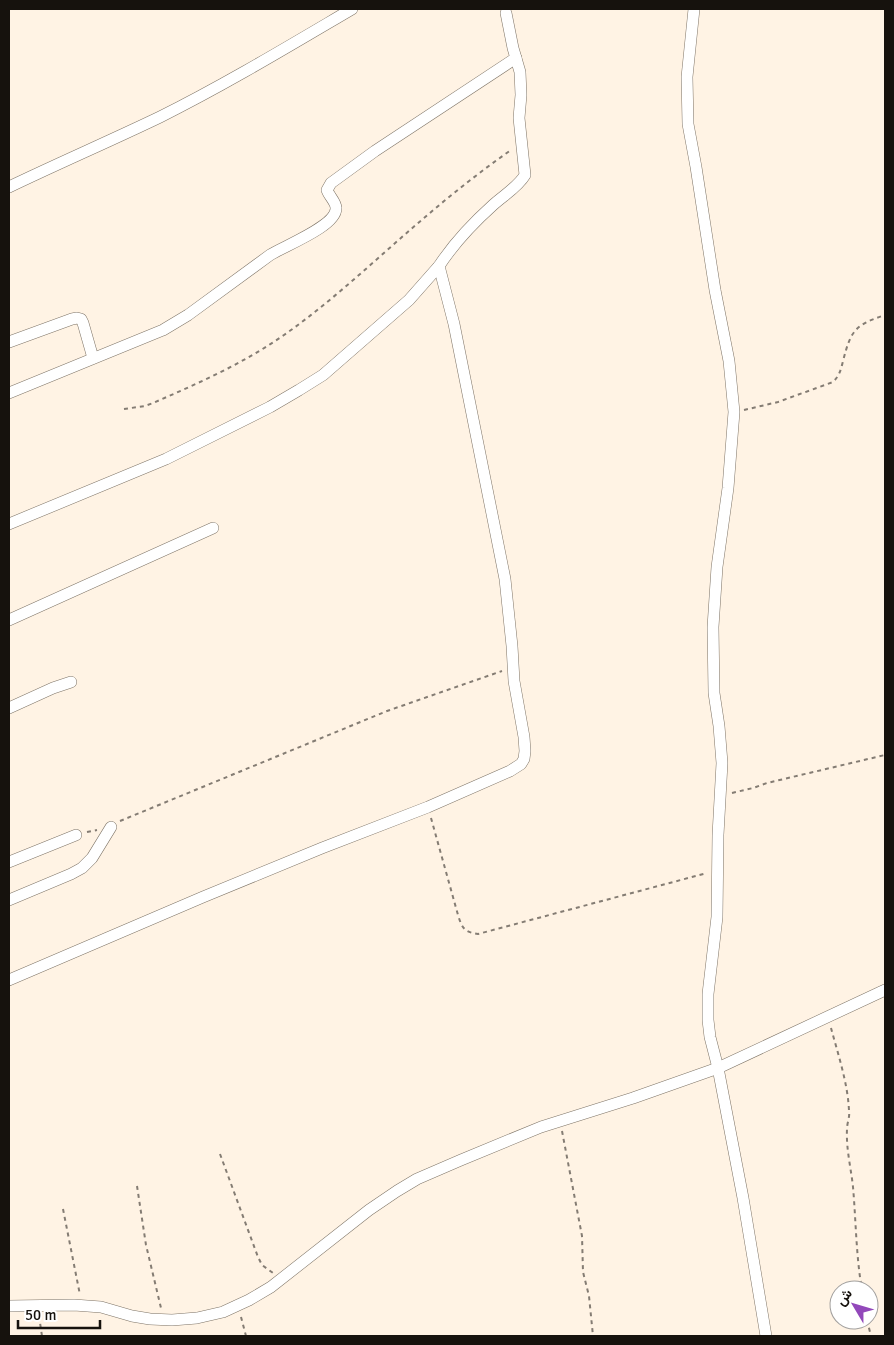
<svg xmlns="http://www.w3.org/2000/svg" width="894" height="1345" font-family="Signika,Vazirmatn,sans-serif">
	<rect width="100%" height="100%" fill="#fff3e4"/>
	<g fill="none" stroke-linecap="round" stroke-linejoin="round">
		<g stroke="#7e7467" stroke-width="12">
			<g id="minor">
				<polyline points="694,9 687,77 688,124 696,167 715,290 729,361 734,412 728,488 717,567 713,627 714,693 719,726 722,763 718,835 717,917 708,994 708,1020 710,1037 718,1068 743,1198 766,1336"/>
				<path d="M 9,187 C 59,163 110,141 160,117 C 226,84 289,46 352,9"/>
				<polyline points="9,342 72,319 77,318 81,319 83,323 93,358"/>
				<path d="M 9,393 L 163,330 L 188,315 L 270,255 C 284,246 337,226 336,208 C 336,202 329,196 327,190 L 331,183 L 375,151 L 516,58"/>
				<polyline points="9,524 166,459 270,407 299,390 323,375 409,300 439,266"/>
				<polyline points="9,620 213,528"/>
				<polyline points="9,708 53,688 71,682"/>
				<polyline points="9,862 76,835"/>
				<polyline points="9,900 71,874 82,868 92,858 111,827"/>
				<path d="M 9,980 L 203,897 L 322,848 L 428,807 L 510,771 L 521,764 L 524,759 L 525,751 L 524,737 L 514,681 L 512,646 L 505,579 L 454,324 L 439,266 C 454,243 473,223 493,205 C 504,195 518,187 525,175 L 519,118 L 521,95 L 520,72 L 513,48 L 506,13"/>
				<polyline points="9,1306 74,1305 101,1307 132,1316 150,1319 172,1320 197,1318 223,1312 249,1300 271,1287 369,1210 397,1191 417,1179 461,1160 541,1127 633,1098 718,1068 885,990"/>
			</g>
		</g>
		<g stroke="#847c73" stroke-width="2" stroke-dasharray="4 4" stroke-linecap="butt">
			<path d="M 124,409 L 145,406 L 153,403 C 199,383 244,363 284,335 C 334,300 378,257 424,218 C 452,194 481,171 511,150"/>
			<path d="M 744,410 L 778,402 L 833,382 C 840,375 841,369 843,361 C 851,330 855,325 885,315"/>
			<polyline points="732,793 753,788 767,783 885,755"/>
			<path d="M 431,818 L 458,915 C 462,928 464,932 478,934 L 707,873"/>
			<polyline points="120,821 387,711 502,671"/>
			<polyline points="87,832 97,830"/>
			<path d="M 831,1028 C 838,1054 848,1084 849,1111 C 850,1117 847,1123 847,1129 C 846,1149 851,1168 853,1187 C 856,1221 856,1256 862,1290"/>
			<polyline points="562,1131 582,1236 583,1272 589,1296 593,1336"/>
			<polyline points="220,1154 258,1257 262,1265 273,1273"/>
			<polyline points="137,1186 146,1245 161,1308"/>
			<polyline points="63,1209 80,1295"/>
			<polyline points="39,1316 42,1336"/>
			<polyline points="241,1317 246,1336"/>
			<polyline points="867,1320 871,1336"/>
		</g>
		<use href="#minor" stroke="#fff" stroke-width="11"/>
	</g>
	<rect width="894" height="1345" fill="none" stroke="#16120d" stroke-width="20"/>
	<g transform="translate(854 1305) rotate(308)"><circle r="24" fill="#ffffff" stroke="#a2a09e"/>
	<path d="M0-4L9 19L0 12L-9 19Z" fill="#9248ba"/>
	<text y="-8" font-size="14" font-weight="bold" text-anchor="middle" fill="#16120d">ش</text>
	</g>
	<path d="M18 1320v8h82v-8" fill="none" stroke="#16120d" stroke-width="2.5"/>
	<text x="25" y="1320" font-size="15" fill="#16120d" stroke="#ffffff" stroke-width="4" paint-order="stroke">50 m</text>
</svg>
